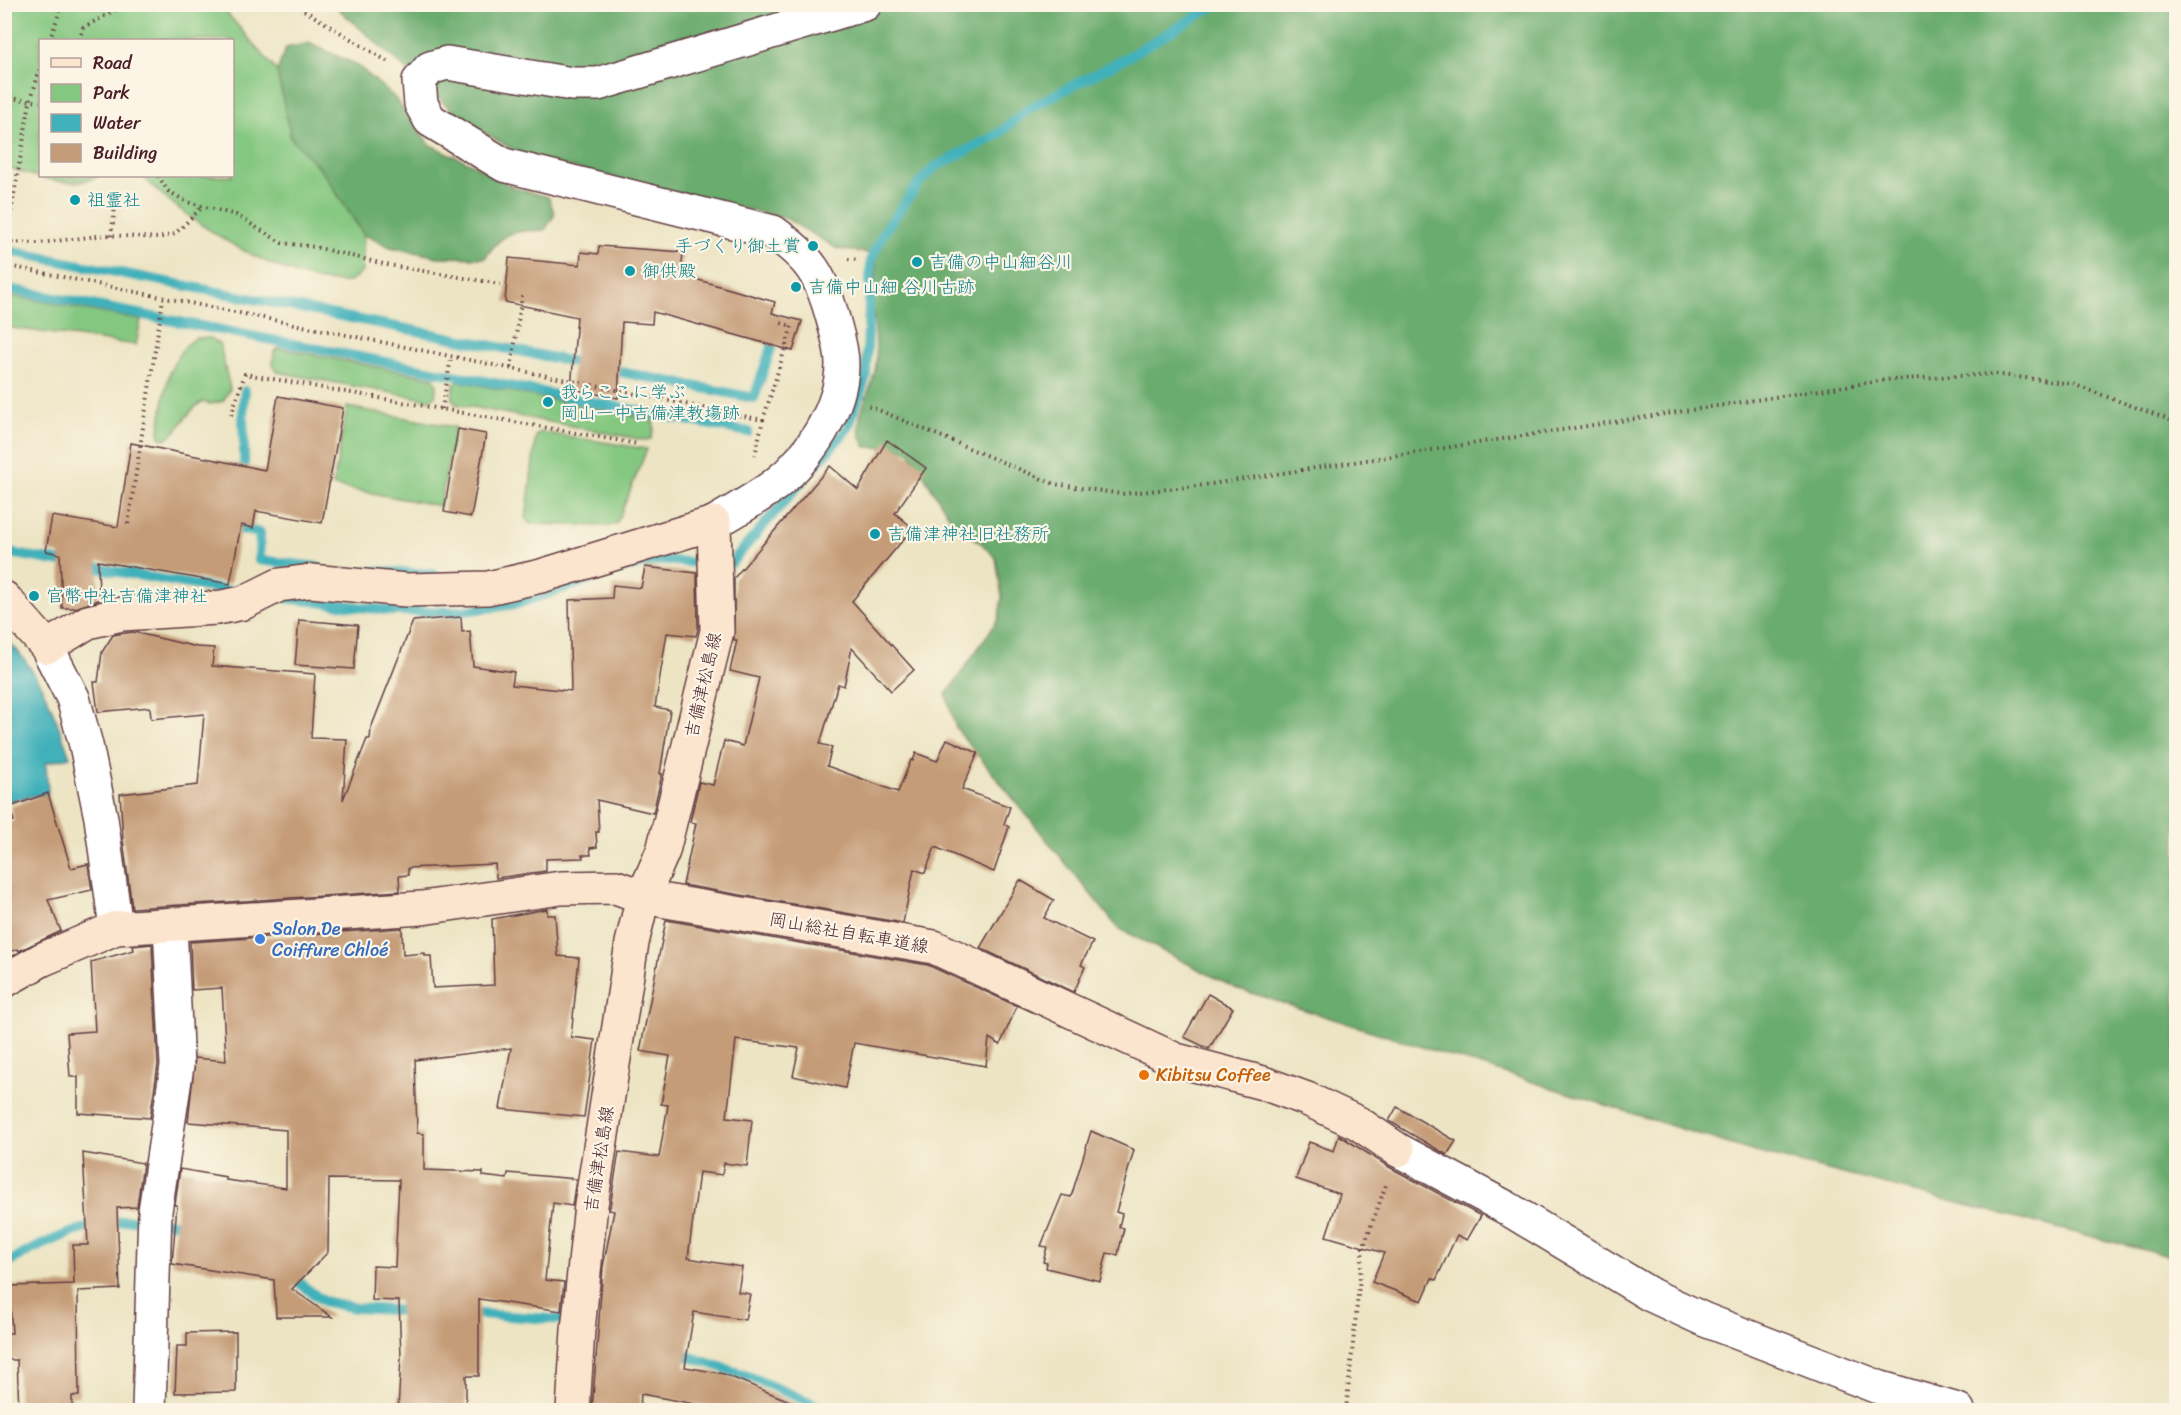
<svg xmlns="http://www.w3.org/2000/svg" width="2181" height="1415" font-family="Sriracha,'Klee One',sans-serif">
	<rect width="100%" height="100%" fill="#fcf5e5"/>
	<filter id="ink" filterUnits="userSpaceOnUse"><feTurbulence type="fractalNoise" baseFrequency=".0167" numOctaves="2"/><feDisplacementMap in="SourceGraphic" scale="12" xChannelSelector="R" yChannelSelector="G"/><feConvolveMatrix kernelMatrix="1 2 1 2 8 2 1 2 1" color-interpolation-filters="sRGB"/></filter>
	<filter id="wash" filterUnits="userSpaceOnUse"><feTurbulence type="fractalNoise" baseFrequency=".008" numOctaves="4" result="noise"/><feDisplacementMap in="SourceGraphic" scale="24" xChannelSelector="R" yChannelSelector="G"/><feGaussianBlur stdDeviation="1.35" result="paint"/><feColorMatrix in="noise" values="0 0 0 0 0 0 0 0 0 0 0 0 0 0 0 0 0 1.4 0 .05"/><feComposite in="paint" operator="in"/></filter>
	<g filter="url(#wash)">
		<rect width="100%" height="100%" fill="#ece4c3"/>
		<g fill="#84c780" stroke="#677356" stroke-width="1.5">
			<path d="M 4,5 L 220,5 L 277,71 L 291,138 L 323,172 L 364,235 L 362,272 L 349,282 C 338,281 324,283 313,279 C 252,262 186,220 142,176 L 232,176 L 232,40 L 40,40 L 40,176 L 99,176 C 75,190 30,176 5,166 Z"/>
			<polygon points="8,295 141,320 136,345 5,327"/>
			<path d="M 195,338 L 211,338 L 220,345 L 230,389 L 223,401 L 211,404 L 202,402 C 184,413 180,432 165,439 L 160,437 L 159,430 C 165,397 165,358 195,338 Z"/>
			<polygon points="279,348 434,378 437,385 435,396 430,400 277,372 273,366 274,351"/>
			<polygon points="458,381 653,420 654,428 651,439 644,440 456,404 452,399 454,385"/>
			<polygon points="347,407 455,427 440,506 333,486"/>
			<polygon points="541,432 647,449 617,523 609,526 530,524 526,519 536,436"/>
		</g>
		<g fill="#6bac6e" stroke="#5a664c" stroke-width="1.5">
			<path d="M 334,5 L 2176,5 L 2176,1258 L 1748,1150 L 1235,988 L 1118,928 L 956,728 L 946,695 L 999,618 L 1002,597 L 996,558 L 982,544 L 955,526 L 910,453 L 899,448 L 866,447 C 847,419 873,395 876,364 C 878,342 872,318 873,295 C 874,280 880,268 874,254 L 838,249 L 787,219 L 524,156 L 464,121 Z"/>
			<path d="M 309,43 L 357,65 L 394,97 L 430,145 L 476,166 L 514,188 L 548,197 L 555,214 L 545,230 C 512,232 505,229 485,258 L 438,257 L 390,247 L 364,235 L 323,172 L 291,138 L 277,71 L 286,48 Z"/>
		</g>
		<path fill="#40b0ba" stroke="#456872" stroke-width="1.5" d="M 5,638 C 39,669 55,714 70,757 L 46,763 L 48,793 L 5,802 Z"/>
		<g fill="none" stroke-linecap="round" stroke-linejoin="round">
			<g stroke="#40b0ba" stroke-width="10">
				<polyline points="4,250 585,364"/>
				<polyline points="4,288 748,432"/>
				<polyline points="606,369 754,398 776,334"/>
				<path d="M 243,480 C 247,450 240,421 245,391"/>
				<polyline points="237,519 236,528 260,533 259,560 317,567"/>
				<polyline points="4,552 235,592"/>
				<polyline points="731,563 848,428 866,376 871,259 885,230 919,183 935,167 997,135 1028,109 1124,59 1217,4"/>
				<polyline points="369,571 434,574"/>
				<polyline points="286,598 393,611 455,612 516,604 631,566 660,560 700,563"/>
				<path d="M 4,1265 C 40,1243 89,1222 131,1220 C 150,1219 169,1223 187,1225"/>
				<polyline points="289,1275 323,1301 355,1308 414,1311"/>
				<polyline points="465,1313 564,1320"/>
				<polyline points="675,1352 748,1376 828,1410"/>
			</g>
		</g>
		<g id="blocks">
			<g fill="#c59c78">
				<polygon points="599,246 683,252 681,275 775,302 772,313 802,321 793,351 653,312 652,324 622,322 618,398 571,389 577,317 505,302 509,258 580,265 581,252 598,254"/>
				<polygon points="278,396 343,408 322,523 256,511 253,528 241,525 230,584 98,561 99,600 75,608 62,608 60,554 46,551 52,516 118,527 131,443 265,470"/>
				<polygon points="458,429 486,434 471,517 444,512"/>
				<polygon points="887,440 926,468 895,513 913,528 852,601 914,670 891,691 852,648 844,686 838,684 820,744 832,747 827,766 898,792 911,760 913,761 916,753 937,761 947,739 978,753 962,789 1010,807 1004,824 1009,827 994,872 935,847 925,873 914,869 903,923 683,885 696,823 690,822 699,782 713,785 724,741 743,746 759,678 730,671 737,640 734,640 734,578 830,466 858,490"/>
				<polygon points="645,567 697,573 698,629 696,636 667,633 655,707 670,710 660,774 662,774 653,813 597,800 599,832 596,832 597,847 590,848 591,855 582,855 583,858 546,859 546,871 496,878 495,864 408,868 408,875 399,876 400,891 132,908 123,839 120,794 198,785 204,714 151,719 150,707 98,712 94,682 98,682 102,652 113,635 133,632 197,647 214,648 212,666 315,674 311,738 347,739 343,800 367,739 370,739 371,728 413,621 461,617 462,632 470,631 473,666 514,672 512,685 571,691 569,600 612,598 613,585 641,588"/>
				<polygon points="299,620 358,625 354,669 295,665"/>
				<polygon points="48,793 71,868 88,864 92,890 48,900 61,931 19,951 18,949 4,954 4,824 14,821 10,807"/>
				<polygon points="1020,880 1054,900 1044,918 1093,942 1081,965 1085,967 1074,992 980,948"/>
				<polygon points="547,909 547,915 555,915 558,956 579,958 571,1037 595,1040 584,1117 500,1109 511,1048 415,1060 417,1133 424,1134 424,1170 483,1172 483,1176 507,1179 508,1173 576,1179 572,1206 553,1203 545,1280 564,1282 561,1311 479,1299 479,1376 466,1376 466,1410 398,1410 401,1357 399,1301 372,1300 373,1266 395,1267 399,1180 329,1179 328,1252 292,1289 332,1317 276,1317 274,1280 172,1264 177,1205 175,1205 180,1169 226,1177 226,1180 286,1188 286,1130 188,1122 195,1058 226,1061 222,988 192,990 190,942 402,928 403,955 425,953 425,956 431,956 433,988 494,985 492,919"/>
				<polygon points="666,920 928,965 1017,1006 1000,1045 989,1038 986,1066 854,1043 845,1088 793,1076 799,1048 736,1040 727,1117 752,1120 747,1166 724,1163 722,1175 699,1172 688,1258 742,1267 738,1292 750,1294 745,1320 694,1312 685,1367 724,1374 811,1410 727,1410 641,1394 640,1410 592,1410 603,1267 614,1211 609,1210 610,1207 619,1152 659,1157 668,1105 661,1104 670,1056 640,1051"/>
				<polygon points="152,944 158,1065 150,1118 78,1113 78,1077 70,1077 67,1033 95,1031 91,962 134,950 133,946"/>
				<polygon points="1208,994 1233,1008 1209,1049 1184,1037"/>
				<polygon points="1397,1107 1456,1141 1447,1155 1389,1121"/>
				<polygon points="1091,1131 1134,1150 1116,1212 1122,1214 1119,1227 1124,1228 1118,1255 1107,1253 1100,1281 1046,1268 1047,1263 1043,1262 1047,1247 1041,1246 1062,1195 1071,1197"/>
				<polygon points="1339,1135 1389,1167 1481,1216 1467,1240 1457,1235 1436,1280 1432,1278 1422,1301 1372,1282 1384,1253 1326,1236 1340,1194 1296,1179 1309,1142 1334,1151"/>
				<polygon points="83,1153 143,1163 137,1207 117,1208 120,1289 78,1291 79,1396 72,1396 72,1410 19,1410 17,1360 7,1360 6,1333 12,1333 9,1286 74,1284 73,1245 88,1245"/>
				<polygon points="236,1332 236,1392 175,1393 177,1346 187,1346 187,1333"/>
			</g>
		</g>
	</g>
	<g filter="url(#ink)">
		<use href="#blocks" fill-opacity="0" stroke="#623d42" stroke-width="1.5"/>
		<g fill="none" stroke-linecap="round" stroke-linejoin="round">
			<g stroke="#623d42" stroke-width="36">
				<g id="minor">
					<path d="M 714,523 C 735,511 756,499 776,484 C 809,458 842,408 842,364 C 842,348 837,334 833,319 C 821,275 811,259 773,232 L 504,165 L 430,120 L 421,104 L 419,81 L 430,68 L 447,63 L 572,84 L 598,84 L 865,4"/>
					<polyline points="47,647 73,698 86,745 101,818 116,928"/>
					<polyline points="1398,1150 1505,1207 1651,1295 1705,1320 1878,1387 1958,1410"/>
					<polyline points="149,1410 155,1211 177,1066 170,926"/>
				</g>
			</g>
			<g stroke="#623d42" stroke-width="36">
				<g id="secondary">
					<polyline points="4,598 47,647 88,622 122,614 217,608 243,603 279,585 311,581 406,590 488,588 541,576 714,523 717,631 663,851 643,897 632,943 591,1205 578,1330 573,1410"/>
					<polyline points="4,981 41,960 116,928 422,908 561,888 616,887 643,897 934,947 1176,1060 1263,1083 1307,1099 1358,1123 1398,1150"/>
				</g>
			</g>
			<g stroke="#623d42" stroke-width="4" stroke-dasharray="1.5 4.5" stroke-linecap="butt">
				<polyline points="294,4 390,63"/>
				<polyline points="4,10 11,4"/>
				<polyline points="50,40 62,4"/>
				<polyline points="80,40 83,28 126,4"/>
				<polyline points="4,97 40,102"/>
				<polyline points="158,176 168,191 187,202 236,215 282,243 315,247 388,265 500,284"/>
				<polyline points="111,236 117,193"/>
				<polyline points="6,242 39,243 106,235 158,238 175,234 203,206"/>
				<polyline points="4,253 30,102 40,69"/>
				<polyline points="848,259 858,260"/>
				<polyline points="4,265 763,420 755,455"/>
				<polyline points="511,368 522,296"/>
				<polyline points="869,406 1054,484 1122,494 1205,485 1885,380 1994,374 2072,384 2176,422"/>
				<polyline points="442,409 451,358"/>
				<polyline points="231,415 245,374 638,444"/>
				<polyline points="763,420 792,326 777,322"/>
				<polyline points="128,524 163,299"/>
				<polyline points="1346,1410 1363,1248 1387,1182"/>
			</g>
			<use href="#minor" stroke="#fff" stroke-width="33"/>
			<use href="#secondary" stroke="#fce5cf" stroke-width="33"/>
		</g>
	</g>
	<g fill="#0f9aa8" stroke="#fcf5e5" stroke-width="2">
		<circle cx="75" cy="200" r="6"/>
		<circle cx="813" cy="246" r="6"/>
		<circle cx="917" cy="262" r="6"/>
		<circle cx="630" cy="271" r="6"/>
		<circle cx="796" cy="287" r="6"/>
		<circle cx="548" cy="402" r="6"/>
		<circle cx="875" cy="534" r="6"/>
		<circle cx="34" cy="596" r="6"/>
	</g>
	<circle fill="#3f7fe0" stroke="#fcf5e5" stroke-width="2" cx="260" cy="939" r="6"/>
	<circle fill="#e8710a" stroke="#fcf5e5" stroke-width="2" cx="1144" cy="1075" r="6"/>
	<g text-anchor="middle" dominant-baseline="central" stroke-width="4.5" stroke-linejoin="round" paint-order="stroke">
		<g font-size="18" fill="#0d838f" stroke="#fcf5e5" text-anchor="start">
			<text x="87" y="200">祖霊社</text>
			<text x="801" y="246" text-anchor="end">手づくり御土賞</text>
			<text x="929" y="262">吉備の中山細谷川</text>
			<text x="642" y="271">御供殿</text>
			<text x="808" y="287">吉備中山細 谷川古跡</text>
			<text x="560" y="392">我らここに学ぶ<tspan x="560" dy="21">岡山一中吉備津教塲跡</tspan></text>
			<text x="887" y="534">吉備津神社旧社務所</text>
			<text x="46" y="596">官幣中社吉備津神社</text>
		</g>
		<g font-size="18" fill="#4a1f2b" stroke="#fcf5e5">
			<text transform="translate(703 685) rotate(-77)">吉備津松島線</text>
			<text transform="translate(849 933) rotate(10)">岡山総社自転車道線</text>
			<text transform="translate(599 1159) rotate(-81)">吉備津松島線</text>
		</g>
		<g font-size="18" fill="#366cbe" stroke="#fcf5e5" text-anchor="start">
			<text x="272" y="929">Salon De<tspan x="272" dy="21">Coiffure Chloé</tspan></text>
		</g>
		<g font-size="18" fill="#c56008" stroke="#fcf5e5" text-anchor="start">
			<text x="1156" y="1075">Kibitsu Coffee</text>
		</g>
	</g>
	<rect width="2181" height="1415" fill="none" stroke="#fcf5e5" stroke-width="24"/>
	<rect x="39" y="39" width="195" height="138" fill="#fcf5e5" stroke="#b59f9b" stroke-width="1.5"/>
	<rect x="51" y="58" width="30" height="9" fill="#fce5cf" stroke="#b59f9b" stroke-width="1.5"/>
	<text x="93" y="69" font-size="18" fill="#4a1f2b">Road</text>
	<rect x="51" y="84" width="30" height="18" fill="#84c780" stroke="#b59f9b" stroke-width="1.5"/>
	<text x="93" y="99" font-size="18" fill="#4a1f2b">Park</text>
	<rect x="51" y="114" width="30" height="18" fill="#40b0ba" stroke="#b59f9b" stroke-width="1.5"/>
	<text x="93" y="129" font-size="18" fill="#4a1f2b">Water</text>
	<rect x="51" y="144" width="30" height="18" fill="#c59c78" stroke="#b59f9b" stroke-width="1.5"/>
	<text x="93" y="159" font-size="18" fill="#4a1f2b">Building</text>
</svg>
